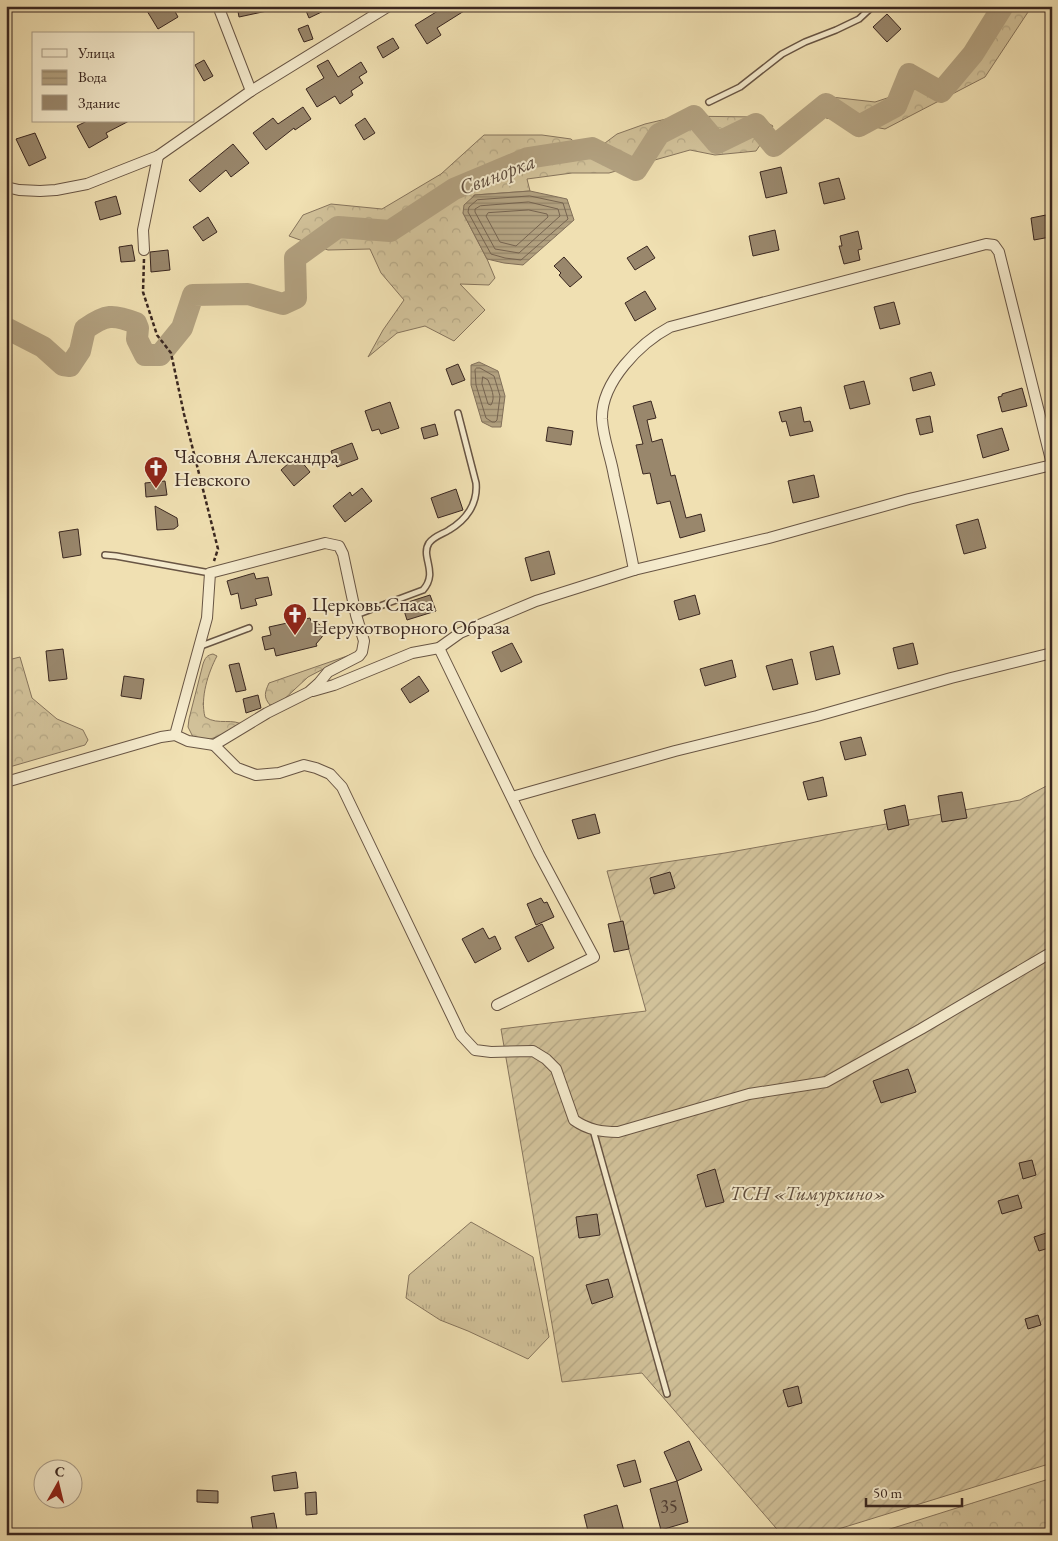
<svg xmlns="http://www.w3.org/2000/svg" width="1058" height="1541" font-family="'EB Garamond',serif">
	<defs>
		<pattern id="grass-tufts" width="24" height="20" patternUnits="userSpaceOnUse" patternTransform="scale(1.25)"><rect width="24" height="20" fill="#d1c199"/><path d="M3 7l-1-3M5 7V3M7 7l1-3M15 17l-1-3M17 17v-4M19 17l1-3" fill="none" stroke="#b4a684"/></pattern>
		<pattern id="forest-crowns" width="20" height="18" patternUnits="userSpaceOnUse" patternTransform="scale(1.25)"><rect width="20" height="18" fill="#d1c199"/><path d="M2 6a3 3 0 1 1 6 0M12 15a3 3 0 1 1 6 0" fill="none" stroke="#b4a684"/></pattern>
		<pattern id="garden-furrows" width="10" height="10" patternUnits="userSpaceOnUse" patternTransform="scale(1.25)"><rect width="10" height="10" fill="#d1c199"/><path d="M-1 1l2-2M0 10L10 0M9 11l2-2" fill="none" stroke="#b4a684"/></pattern>
		<pattern id="water-rules" width="6" height="5" patternUnits="userSpaceOnUse" patternTransform="scale(1.25)"><rect width="6" height="5" fill="#b2a180"/><path d="M0 2.5h6" fill="none" stroke="#928368"/></pattern>
	</defs>
	<rect width="100%" height="100%" fill="#f0e0b2"/>
	<filter id="stains"><feTurbulence type="fractalNoise" baseFrequency=".004" numOctaves="4"/><feColorMatrix values="0 0 0 0 .2 0 0 0 0 .09 0 0 0 0 .02 0 0 0 .5 -.17"/></filter>
	<radialGradient id="worn" r=".72"><stop offset=".6" stop-color="#630" stop-opacity="0"/><stop offset="1" stop-color="#630" stop-opacity=".3"/></radialGradient>
	<polygon fill="url(#grass-tufts)" stroke="#86745c" points="471,1222 533,1257 549,1337 528,1359 468,1331 440,1320 406,1298 409,1275"/>
	<g fill="url(#forest-crowns)" stroke="#86745c">
		<polygon points="995,6 1032,6 985,77 885,129 826,118 831,97 875,102 936,82 964,51"/>
		<polygon points="679,116 757,117 773,126 756,151 715,155 690,150 609,173 572,173 527,179 530,191 474,195 463,213 487,259 495,278 489,285 460,284 485,310 454,341 425,326 397,333 368,357 383,330 404,300 381,273 370,249 328,250 289,236 303,215 331,204 382,209 441,174 484,135 542,135 571,139 589,155 617,134 645,124"/>
		<path d="M 213,654 L 217,656 C 208,673 200,698 205,717 C 219,726 232,717 245,726 L 208,740 L 193,737 L 188,727 L 189,719 L 203,664 C 205,658 207,655 213,654 Z"/>
		<path d="M 350,655 L 308,677 L 280,703 L 270,705 C 263,697 265,692 269,683 Z"/>
		<polygon points="20,657 32,698 57,719 83,730 88,740 85,745 6,768 6,665 12,659"/>
		<polygon points="1052,1478 1052,1535 871,1535"/>
	</g>
	<polygon fill="url(#garden-furrows)" stroke="#86745c" points="1052,783 1052,1463 819,1535 782,1535 642,1373 562,1382 501,1029 646,1011 607,871 725,853 1020,800"/>
	<g fill="url(#water-rules)" stroke="#82705a">
		<polygon points="530,191 567,199 574,220 523,265 504,263 487,259 463,213 464,205 475,195"/>
		<polygon points="479,362 498,371 505,396 501,427 492,427 482,422 471,385 471,365"/>
	</g>
	<g fill="none" stroke-linecap="round" stroke-linejoin="round">
		<g stroke="#766450" stroke-width="1">
			<polygon points="530,196 563,203 568,219 521,260 505,258 491,254 468,212 469,207 477,200"/>
			<polygon points="529,202 558,209 560,216 519,253 495,249 475,212 475,209 480,206"/>
			<polygon points="529,210 547,214 548,217 516,246 500,242 486,216 488,213"/>
			<polygon points="477,368 480,368 494,376 500,396 497,420 495,422 492,422 486,418 476,385 475,370"/>
			<path d="M 483,377 L 488,380 C 491,388 496,397 491,405 L 488,404 L 482,384 Z"/>
		</g>
		<path stroke="#b2a180" stroke-width="22" d="M 6,328 L 43,347 L 63,365 L 70,366 L 80,351 L 85,329 C 106,314 113,314 136,323 L 138,328 L 137,339 L 145,355 L 160,355 L 182,328 L 193,295 L 248,294 L 283,304 L 296,298 L 295,258 L 338,227 L 390,231 L 454,189 L 528,158 L 592,148 L 636,170 L 659,134 L 694,116 L 717,143 L 756,124 L 774,146 L 826,104 L 859,126 L 896,106 L 909,74 L 941,92 L 973,54 L 1003,6"/>
	</g>
	<g fill="#99876c" stroke="#3a2720">
		<polygon points="144,6 172,6 178,17 158,29"/>
		<polygon points="237,6 267,6 267,11 239,17"/>
		<polygon points="304,6 334,6 309,18"/>
		<polygon points="446,6 472,6 437,28 441,35 427,44 415,25"/>
		<polygon points="887,14 901,29 887,42 873,27"/>
		<polygon points="308,25 313,39 304,42 298,29"/>
		<polygon points="393,38 399,48 383,58 377,47"/>
		<polygon points="204,60 213,76 204,81 195,65"/>
		<polygon points="328,60 338,77 361,62 367,72 359,77 363,83 351,91 353,95 340,104 335,96 317,107 306,89 324,78 317,66"/>
		<polygon points="303,107 311,119 295,130 294,128 266,150 253,133 273,118 278,124"/>
		<polygon points="365,118 375,133 364,140 355,125"/>
		<polygon points="87,121 129,121 106,133 108,137 89,148 77,126"/>
		<polygon points="35,133 46,158 29,166 16,139"/>
		<polygon points="233,144 249,163 231,177 226,170 200,192 189,180"/>
		<polygon points="781,167 787,193 766,198 760,172"/>
		<polygon points="839,178 845,199 824,204 819,183"/>
		<polygon points="116,196 121,214 100,220 95,202"/>
		<polygon points="1046,215 1050,237 1034,240 1031,218"/>
		<polygon points="208,217 217,232 203,241 193,227"/>
		<polygon points="775,230 779,250 753,256 749,236"/>
		<polygon points="858,231 862,249 858,250 860,260 844,264 839,246 842,246 840,236"/>
		<polygon points="132,245 135,261 121,262 119,247"/>
		<polygon points="647,246 655,258 635,270 627,258"/>
		<polygon points="168,250 170,270 151,272 150,252"/>
		<polygon points="564,257 582,277 570,287 559,275 561,273 554,266"/>
		<polygon points="645,291 656,309 635,321 625,303"/>
		<polygon points="894,302 900,324 880,329 874,307"/>
		<polygon points="458,364 465,380 452,385 446,369"/>
		<polygon points="931,372 935,385 913,391 910,378"/>
		<polygon points="864,381 870,404 850,409 844,386"/>
		<polygon points="1022,388 1027,406 1002,412 998,397 1002,396 1002,394"/>
		<polygon points="651,401 656,418 647,420 652,442 662,439 671,476 675,475 686,518 701,514 705,531 680,538 670,501 657,504 650,473 643,474 636,445 643,444 633,406"/>
		<polygon points="390,402 399,428 381,434 379,429 372,431 365,411"/>
		<polygon points="801,407 804,422 810,421 813,431 790,436 786,421 782,422 779,412"/>
		<polygon points="930,416 933,432 920,435 916,419"/>
		<polygon points="435,424 438,435 424,439 421,428"/>
		<polygon points="548,427 573,431 571,445 546,441"/>
		<polygon points="1002,428 1009,450 983,458 977,435"/>
		<polygon points="352,443 358,459 337,467 331,451"/>
		<polygon points="297,456 310,472 294,486 281,470"/>
		<polygon points="814,475 819,497 793,503 788,481"/>
		<polygon points="165,481 167,495 146,497 145,483"/>
		<polygon points="362,488 372,501 345,522 333,506 350,492 352,496"/>
		<polygon points="456,489 463,510 438,518 431,498"/>
		<polygon points="155,506 177,518 178,526 174,529 157,530"/>
		<polygon points="978,519 986,548 964,554 956,525"/>
		<polygon points="78,529 81,555 63,558 59,532"/>
		<polygon points="549,551 555,574 531,581 525,558"/>
		<polygon points="254,573 256,579 268,577 272,595 255,599 257,605 241,609 238,593 231,595 227,581"/>
		<polygon points="430,595 436,611 407,620 402,604"/>
		<polygon points="695,595 700,614 679,620 674,601"/>
		<polygon points="310,618 311,621 319,624 324,630 322,637 316,644 317,646 276,656 274,648 265,650 262,637 271,635 269,627"/>
		<polygon points="512,643 522,662 501,672 492,652"/>
		<polygon points="913,643 918,664 898,669 893,648"/>
		<polygon points="833,646 840,674 816,680 810,652"/>
		<polygon points="63,649 67,679 49,681 46,651"/>
		<polygon points="792,659 798,684 773,690 766,666"/>
		<polygon points="732,660 736,677 705,686 700,669"/>
		<polygon points="239,663 246,690 236,692 229,665"/>
		<polygon points="124,676 144,679 141,699 121,696"/>
		<polygon points="419,676 429,691 410,703 401,689"/>
		<polygon points="258,695 261,708 246,713 243,699"/>
		<polygon points="861,737 866,755 845,760 840,742"/>
		<polygon points="823,777 827,796 808,800 803,782"/>
		<polygon points="962,792 967,818 942,822 938,796"/>
		<polygon points="905,805 909,825 888,830 884,810"/>
		<polygon points="595,814 600,833 578,839 572,820"/>
		<polygon points="670,872 675,888 654,894 650,878"/>
		<polygon points="541,898 544,903 547,902 554,917 536,925 527,904"/>
		<polygon points="623,921 629,949 614,952 608,924"/>
		<polygon points="542,924 554,948 528,962 515,937"/>
		<polygon points="483,928 489,939 495,936 501,949 475,963 462,939"/>
		<polygon points="908,1069 916,1092 881,1103 873,1081"/>
		<polygon points="1032,1160 1036,1175 1023,1179 1019,1163"/>
		<polygon points="715,1169 724,1202 706,1207 697,1175"/>
		<polygon points="1018,1195 1022,1208 1002,1214 998,1201"/>
		<polygon points="597,1214 600,1235 579,1238 576,1217"/>
		<polygon points="1052,1231 1052,1247 1039,1251 1034,1237"/>
		<polygon points="608,1279 613,1297 592,1304 586,1285"/>
		<polygon points="1038,1315 1041,1325 1028,1329 1025,1319"/>
		<polygon points="798,1386 802,1403 788,1407 783,1390"/>
		<polygon points="689,1441 702,1470 677,1481 664,1452"/>
		<polygon points="635,1460 641,1482 624,1487 617,1465"/>
		<polygon points="296,1472 298,1488 274,1491 272,1476"/>
		<polygon points="677,1481 688,1522 661,1530 650,1489"/>
		<polygon points="197,1490 218,1491 218,1503 197,1502"/>
		<polygon points="316,1492 317,1514 306,1515 305,1493"/>
		<polygon points="617,1505 625,1535 589,1535 584,1515"/>
		<polygon points="274,1513 278,1535 254,1535 251,1517"/>
	</g>
	<g fill="none" stroke-linecap="round" stroke-linejoin="round">
		<g stroke="#685544" stroke-width="8">
			<g id="lane">
				<polyline points="709,102 740,87 782,54 805,42 836,30 859,19 873,6"/>
				<polyline points="105,555 116,556 210,573"/>
				<path d="M 356,615 L 423,590 C 439,572 420,557 429,543 C 434,536 443,534 449,530 C 466,520 478,504 476,483 L 458,413"/>
				<polyline points="201,646 249,628"/>
				<polyline points="593,1130 667,1394"/>
			</g>
		</g>
		<g stroke="#685544" stroke-width="12">
			<g id="street">
				<polyline points="218,6 251,91"/>
				<polyline points="6,187 19,190 40,191 56,190 87,184 158,156 251,91 389,6"/>
				<polyline points="144,250 143,230 158,156"/>
				<path d="M 634,570 C 628,538 621,507 614,476 C 611,457 603,439 602,419 C 601,382 640,343 670,327 L 986,244 L 994,245 L 999,252 L 1052,464"/>
				<polyline points="439,648 539,854 594,957 497,1005"/>
				<polyline points="313,691 334,685 412,653 439,648 460,633 536,601 634,570 769,538 909,499 1052,465"/>
				<path d="M 214,745 L 237,768 L 256,775 L 279,773 L 304,765 L 316,768 L 330,774 L 342,787 L 461,1035 L 475,1050 L 491,1052 L 533,1051 L 546,1059 L 556,1069 L 574,1120 C 588,1130 602,1132 618,1132 L 749,1094 L 826,1082 L 921,1029 L 1052,952"/>
				<polyline points="6,782 161,737 175,735 188,741 214,745 267,713 309,692 319,683 328,672 359,656 362,652 364,641 356,615 343,554 339,546 325,543 210,573 207,618 175,735"/>
				<polyline points="512,797 675,751 817,716 951,678 1052,653"/>
			</g>
		</g>
		<polyline stroke="#3a2720" stroke-width="2.5" stroke-dasharray="4 2.5" stroke-linecap="butt" points="144,259 143,292 157,335 171,353 184,414 218,549 214,561"/>
		<use href="#lane" stroke="#f5ebcd" stroke-width="5"/>
		<use href="#street" stroke="#f5ebcd" stroke-width="10"/>
	</g>
	<defs>
		<g id="church-pin" transform="scale(1.25)"><path d="M0 17L-7.5 6A9.5 9.5 0 1 1 7.5 6Z" fill="#8f2418" stroke="#f5ebcd"/><path d="M-1.2-6h2.4v3.5h3.3v2.4h-3.3V6h-2.4V-.1h-3.3v-2.4h3.3Z" fill="#fff"/></g>
	</defs>
	<g fill-rule="evenodd">
		<use href="#church-pin" x="156" y="468"/>
		<use href="#church-pin" x="295" y="615"/>
	</g>
	<g text-anchor="middle" dominant-baseline="central" stroke-width="4" stroke-linejoin="round" paint-order="stroke">
		<g font-size="18" fill="#523f33">
			<text x="669" y="1506">35</text>
		</g>
		<g font-size="20" fill="#3a2720" stroke="#f5ebcd" text-anchor="start">
			<text x="174" y="456">Часовня Александра<tspan x="174" dy="23">Невского</tspan></text>
			<text x="312" y="604">Церковь Спаса<tspan x="312" dy="23">Нерукотворного Образа</tspan></text>
		</g>
		<g font-size="20" font-style="italic" fill="#604e3e" stroke="#f5ebcd">
			<text x="808" y="1193">ТСН «Тимуркино»</text>
		</g>
		<g font-size="21" font-style="italic" fill="#5e4c3d" stroke="#f5ebcd">
			<text transform="translate(497 174) rotate(-21)">Свинорка</text>
		</g>
	</g>
	<rect width="1058" height="1541" fill="none" stroke="#f0e0b2" stroke-width="25"/>
	<rect x="8" y="8" width="1043" height="1526" fill="none" stroke="#3a2720" stroke-width="2.5"/>
	<rect x="12" y="12" width="1033" height="1516" fill="none" stroke="#3a2720"/>
	<rect x="32" y="32" width="162" height="90" fill="#f5ebcd" stroke="#aa9d88"/>
	<rect x="42" y="49" width="25" height="8" fill="#f5ebcd" stroke="#aa9d88"/>
	<text x="78" y="58" font-size="15" fill="#3a2720">Улица</text>
	<rect x="42" y="70" width="25" height="15" fill="url(#water-rules)" stroke="#aa9d88"/>
	<text x="78" y="82" font-size="15" fill="#3a2720">Вода</text>
	<rect x="42" y="95" width="25" height="15" fill="#99876c" stroke="#aa9d88"/>
	<text x="78" y="108" font-size="15" fill="#3a2720">Здание</text>
	<g transform="translate(58 1484) rotate(8)"><circle r="24" fill="#f5ebcd" stroke="#aa9d88"/>
	<path d="M0-4L9 19L0 12L-9 19Z" fill="#8f2418"/>
	<text y="-8" font-size="14" font-weight="bold" text-anchor="middle" fill="#3a2720">С</text>
	</g>
	<path d="M866 1498v8h96v-8" fill="none" stroke="#3a2720" stroke-width="2.5"/>
	<text x="873" y="1498" font-size="15" fill="#3a2720" stroke="#f5ebcd" stroke-width="4" paint-order="stroke">50 m</text>
	<rect width="100%" height="100%" filter="url(#stains)"/>
	<rect width="100%" height="100%" fill="url(#worn)"/>
</svg>
